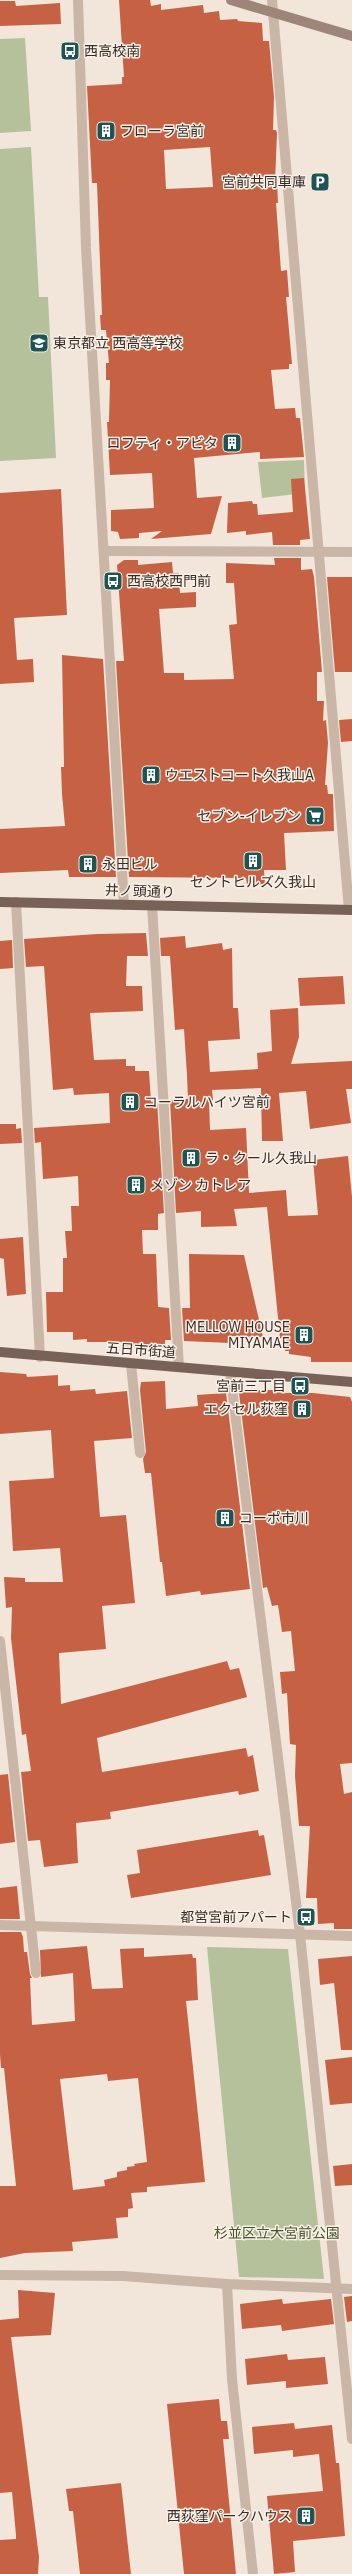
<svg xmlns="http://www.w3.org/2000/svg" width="352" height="2574" font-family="'IBM Plex Sans','Noto Sans JP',sans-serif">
	<rect width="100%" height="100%" fill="#f2e6db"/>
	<g fill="#b5c19b">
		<polygon points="25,38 31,131 0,133 0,39"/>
		<polygon points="31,147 39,297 48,297 56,458 0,461 0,149"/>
		<polygon points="304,460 305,493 262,498 258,462"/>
		<polygon points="207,1947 288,1949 324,2279 239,2277"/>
	</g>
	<g fill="#c66144" fill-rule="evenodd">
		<path d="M 119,0 L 150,0 L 151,6 L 161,4 L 161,10 L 203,5 L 204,13 L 219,11 L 220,20 L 237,19 L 238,21 L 262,23 L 263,41 L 269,41 L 274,97 L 273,130 L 276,130 L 277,133 L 275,182 L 277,181 L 278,203 L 276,203 L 281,271 L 287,270 L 289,297 L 286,297 L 292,364 L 289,364 L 289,369 L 271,370 L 275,409 L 295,408 L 296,418 L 300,418 L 304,457 L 260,459 L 260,452 L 194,458 L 197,498 L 222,496 L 211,534 L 151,539 L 162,531 L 139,533 L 139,538 L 120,539 L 118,532 L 111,531 L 111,510 L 154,508 L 152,473 L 110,475 L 107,422 L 109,422 L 110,380 L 106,380 L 106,363 L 109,363 L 106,330 L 101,330 L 100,315 L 102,315 L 97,183 L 92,183 L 87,86 L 122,84 L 122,77 L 124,77 ZM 210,147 L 213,187 L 166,189 L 164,150 Z"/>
		<polygon points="0,1 15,1 16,6 60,3 61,24 0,26"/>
		<polygon points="304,478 310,539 300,540 300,545 273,545 272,532 246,535 246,531 227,533 228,503 252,501 253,504 257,504 258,515 293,512 291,479"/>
		<polygon points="61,489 67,615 14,618 17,660 33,659 34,682 0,684 0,493"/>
		<polygon points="274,558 301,558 301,570 312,569 314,577 322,672 317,672 317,701 324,701 323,721 326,720 328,743 325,785 327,785 328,794 333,794 334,831 284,833 286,870 264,870 265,884 247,885 246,878 129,877 116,661 124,661 117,565 124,560 138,560 138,565 172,562 173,573 179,573 180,593 196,592 196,607 159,609 164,673 184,673 184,680 234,679 229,625 237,624 234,583 226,583 226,563 275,565"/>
		<polygon points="327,577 352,577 352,672 335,672"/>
		<polygon points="62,655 103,659 116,877 69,877 68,870 0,873 0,829 65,826 62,794 61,767 64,767"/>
		<polygon points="352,719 352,741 341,742 339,720"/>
		<polygon points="146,933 148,956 127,956 126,986 142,986 143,1011 90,1013 94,1060 126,1059 126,1066 135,1066 135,1071 149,1071 151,1102 157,1101 164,1213 158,1214 158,1230 142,1230 143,1254 156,1254 158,1307 169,1308 171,1340 165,1340 165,1348 122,1346 123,1342 87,1342 87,1339 73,1340 73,1332 47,1332 46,1292 63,1292 63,1258 67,1258 65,1231 72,1231 71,1206 79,1206 78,1176 43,1179 41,1142 35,1143 34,1128 110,1123 109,1093 74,1095 73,1088 53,1090 44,966 26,967 24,939 97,934"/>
		<polygon points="185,936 186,948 222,943 223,950 232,948 233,1008 238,1008 240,1039 208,1041 210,1072 258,1069 257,1053 272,1051 270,1010 298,1008 299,1037 291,1064 352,1061 352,1089 346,1089 351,1123 310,1129 306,1091 279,1093 283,1141 262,1141 261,1088 212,1090 213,1100 209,1101 210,1130 246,1128 249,1193 286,1190 288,1216 318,1215 313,1160 348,1156 352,1197 352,1362 311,1362 311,1357 289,1354 289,1351 285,1351 286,1339 280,1338 267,1207 234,1209 237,1226 201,1227 201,1211 176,1213 170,1100 188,1099 187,1075 184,1029 175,1030 170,956 161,956 160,938"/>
		<polygon points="12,940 13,968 0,969 0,941"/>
		<polygon points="343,976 345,1004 300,1006 298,978"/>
		<polygon points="0,1124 16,1124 16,1129 21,1128 22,1143 0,1144"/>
		<polygon points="23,1237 26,1294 7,1296 4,1262 4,1259 0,1258 0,1239"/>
		<polygon points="189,1254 244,1255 263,1337 230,1336 230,1343 184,1341 182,1308 190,1308"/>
		<polygon points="0,1372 26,1374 27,1377 58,1375 58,1386 70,1385 70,1391 95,1389 96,1394 127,1391 132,1438 94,1441 100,1517 126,1515 135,1603 102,1606 106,1649 59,1653 61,1704 227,1661 230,1670 239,1668 247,1697 97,1738 102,1772 246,1748 248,1757 253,1755 259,1791 239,1795 238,1791 110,1812 111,1819 76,1823 78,1863 44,1867 40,1840 28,1841 21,1772 31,1771 26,1734 22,1735 11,1638 12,1607 6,1608 4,1577 25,1578 25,1582 63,1582 60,1548 13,1551 9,1481 54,1478 51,1430 0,1434"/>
		<polygon points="165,1381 166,1409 198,1406 197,1395 226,1393 250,1589 201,1595 200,1591 166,1596 162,1562 160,1562 151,1473 145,1473 143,1459 146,1452 140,1390 141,1382"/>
		<polygon points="241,1390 281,1390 281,1393 313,1393 350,1397 352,1402 352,1763 340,1764 344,1794 352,1792 352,1929 334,1929 334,1923 318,1924 317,1898 306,1898 310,1826 299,1826 295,1776 296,1745 290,1744 287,1693 282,1694 280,1672 295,1671 291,1631 282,1632 278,1605 272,1606 267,1587 263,1588 239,1393"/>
		<polygon points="8,1774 15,1842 0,1844 0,1775"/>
		<polygon points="258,1830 259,1836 264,1835 271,1875 131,1898 127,1875 140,1873 137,1850"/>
		<polygon points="17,1886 20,1919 0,1919 0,1888"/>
		<path d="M 0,1932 L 21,1932 L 23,1937 L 24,1952 L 27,1952 L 30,1974 L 32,1978 L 30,1978 L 32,2025 L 75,2021 L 73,1973 L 41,1977 L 40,1950 L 87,1946 L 92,1989 L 123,1988 L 120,1949 L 144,1948 L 144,1957 L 192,1954 L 193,1958 L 196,1958 L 198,2000 L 186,2001 L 205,2182 L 147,2187 L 147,2192 L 131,2193 L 133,2208 L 128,2209 L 128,2217 L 116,2218 L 118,2238 L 72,2242 L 73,2251 L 25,2253 L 0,2258 L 0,2186 L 16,2186 L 4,2068 L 1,2068 L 0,2054 ZM 107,2074 L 108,2081 L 138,2078 L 147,2162 L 134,2164 L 135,2166 L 127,2167 L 127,2170 L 117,2172 L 117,2177 L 104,2180 L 105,2186 L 73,2190 L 60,2079 Z"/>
		<polygon points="352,1956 352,2050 341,2050 334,1983 320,1985 318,1959"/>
		<polygon points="352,2057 352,2103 330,2105 325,2060"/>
		<polygon points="352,2164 352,2185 335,2186 333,2166"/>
		<polygon points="18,2290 55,2293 51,2335 11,2337 39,2557 38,2574 0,2574 0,2540 16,2539 16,2535 12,2492 0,2493 0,2320 19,2318"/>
		<polygon points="352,2296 352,2321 347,2322 344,2297"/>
		<polygon points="282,2299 283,2304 331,2299 334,2324 282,2331 281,2325 242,2329 240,2304"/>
		<polygon points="287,2354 288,2360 325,2357 328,2384 286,2388 286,2381 247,2385 245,2359"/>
		<polygon points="219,2399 221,2421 227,2421 229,2439 223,2439 236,2574 184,2574 167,2404"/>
		<polygon points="294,2423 295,2429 332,2425 336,2463 339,2463 345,2536 293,2541 295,2572 274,2574 267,2496 323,2491 319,2454 293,2457 293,2450 254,2454 252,2427"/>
		<polygon points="121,2483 131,2574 80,2574 73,2511 69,2511 66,2489"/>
	</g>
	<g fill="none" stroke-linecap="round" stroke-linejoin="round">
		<g stroke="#cab6a6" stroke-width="10">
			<polyline points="78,0 86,248 124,905"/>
			<polyline points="272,0 349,910"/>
			<polyline points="104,551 352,552"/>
			<polyline points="16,902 40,1357"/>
			<polyline points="152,905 179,1367"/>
			<polyline points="131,1364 140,1453"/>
			<polyline points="230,1372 300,1934 352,2439"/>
			<polyline points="0,1641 36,1973"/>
			<polyline points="0,1925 352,1936"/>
			<polyline points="0,2275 123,2276 227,2284 352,2289"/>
			<polyline points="227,2284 232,2379 253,2574"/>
		</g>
		<polyline stroke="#9d8578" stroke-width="10" points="231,0 352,36"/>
		<g stroke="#786258" stroke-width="10">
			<polyline points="0,902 352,910"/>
			<polyline points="0,1352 352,1382"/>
		</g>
	</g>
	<defs>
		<g id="bus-square" transform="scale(1)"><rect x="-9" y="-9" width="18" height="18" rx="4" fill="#1d5557" stroke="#f9f0e7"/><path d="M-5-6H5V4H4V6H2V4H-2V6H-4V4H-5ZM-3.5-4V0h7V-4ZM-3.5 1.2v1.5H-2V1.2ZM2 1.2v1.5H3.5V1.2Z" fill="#fff"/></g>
		<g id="building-square" transform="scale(1)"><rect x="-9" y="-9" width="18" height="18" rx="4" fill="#1d5557" stroke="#f9f0e7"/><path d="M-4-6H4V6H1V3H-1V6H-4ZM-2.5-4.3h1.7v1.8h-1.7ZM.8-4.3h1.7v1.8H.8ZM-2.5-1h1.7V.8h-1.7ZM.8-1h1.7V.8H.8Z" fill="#fff"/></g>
		<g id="parking-square" transform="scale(1)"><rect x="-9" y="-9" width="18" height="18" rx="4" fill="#1d5557" stroke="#f9f0e7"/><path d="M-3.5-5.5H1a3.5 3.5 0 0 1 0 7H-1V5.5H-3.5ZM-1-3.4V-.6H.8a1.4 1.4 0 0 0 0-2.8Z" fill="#fff"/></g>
		<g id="school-square" transform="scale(1)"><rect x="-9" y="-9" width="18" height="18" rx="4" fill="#1d5557" stroke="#f9f0e7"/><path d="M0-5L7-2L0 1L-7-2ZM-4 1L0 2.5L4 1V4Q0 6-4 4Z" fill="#fff"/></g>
		<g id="supermarket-square" transform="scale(1)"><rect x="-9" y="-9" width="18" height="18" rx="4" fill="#1d5557" stroke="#f9f0e7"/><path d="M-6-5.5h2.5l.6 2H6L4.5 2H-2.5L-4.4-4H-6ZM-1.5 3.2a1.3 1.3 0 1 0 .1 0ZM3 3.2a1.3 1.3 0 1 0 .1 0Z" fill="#fff"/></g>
	</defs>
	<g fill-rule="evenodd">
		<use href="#bus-square" x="70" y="51"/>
		<use href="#building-square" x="106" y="131"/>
		<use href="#parking-square" x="320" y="182"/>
		<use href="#school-square" x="39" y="343"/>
		<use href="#building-square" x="232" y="443"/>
		<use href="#bus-square" x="113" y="581"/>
		<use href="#building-square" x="151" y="775"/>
		<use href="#supermarket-square" x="315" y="816"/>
		<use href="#building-square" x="253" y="861"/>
		<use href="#building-square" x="88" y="864"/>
		<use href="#building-square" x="130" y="1102"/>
		<use href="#building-square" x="191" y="1158"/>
		<use href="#building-square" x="136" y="1185"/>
		<use href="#building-square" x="304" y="1335"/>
		<use href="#bus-square" x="300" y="1386"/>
		<use href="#building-square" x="302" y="1409"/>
		<use href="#building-square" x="225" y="1518"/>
		<use href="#bus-square" x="306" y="1917"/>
		<use href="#building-square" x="306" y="2516"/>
	</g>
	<g text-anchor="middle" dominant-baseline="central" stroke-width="3" stroke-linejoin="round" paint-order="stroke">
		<g font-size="14" fill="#362c27" stroke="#f9f0e7" text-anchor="start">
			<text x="84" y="51">西高校南</text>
			<text x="120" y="131">フローラ宮前</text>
			<text x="306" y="182" text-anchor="end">宮前共同車庫</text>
			<text x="53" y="343">東京都立 西高等学校</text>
			<text x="218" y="443" text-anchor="end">ロフティ・アビタ</text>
			<text x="127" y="581">西高校西門前</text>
			<text x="165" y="775">ウエストコート久我山A</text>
			<text x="301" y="816" text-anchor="end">セブン-イレブン</text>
			<text x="102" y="864">永田ビル</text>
			<text x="253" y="882" text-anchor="middle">セントヒルズ久我山</text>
			<text x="144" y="1102">コーラルハイツ宮前</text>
			<text x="205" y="1158">ラ・クール久我山</text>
			<text x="150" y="1185">メゾン カトレア</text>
			<text x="290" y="1327" text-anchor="end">MELLOW HOUSE<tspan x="290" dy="16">MIYAMAE</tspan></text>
			<text x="286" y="1386" text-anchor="end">宮前三丁目</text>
			<text x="288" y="1409" text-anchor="end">エクセル荻窪</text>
			<text x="239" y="1518">コーポ市川</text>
			<text x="292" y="1917" text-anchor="end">都営宮前アパート</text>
			<text x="292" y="2516" text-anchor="end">西荻窪パークハウス</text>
		</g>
		<g font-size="14" fill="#362c27" stroke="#f9f0e7">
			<text transform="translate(140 891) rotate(2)">井ノ頭通り</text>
			<text transform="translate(141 1350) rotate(4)">五日市街道</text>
		</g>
		<g font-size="14" fill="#46542b" stroke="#f9f0e7">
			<text x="277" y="2233">杉並区立大宮前公園</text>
		</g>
	</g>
</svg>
